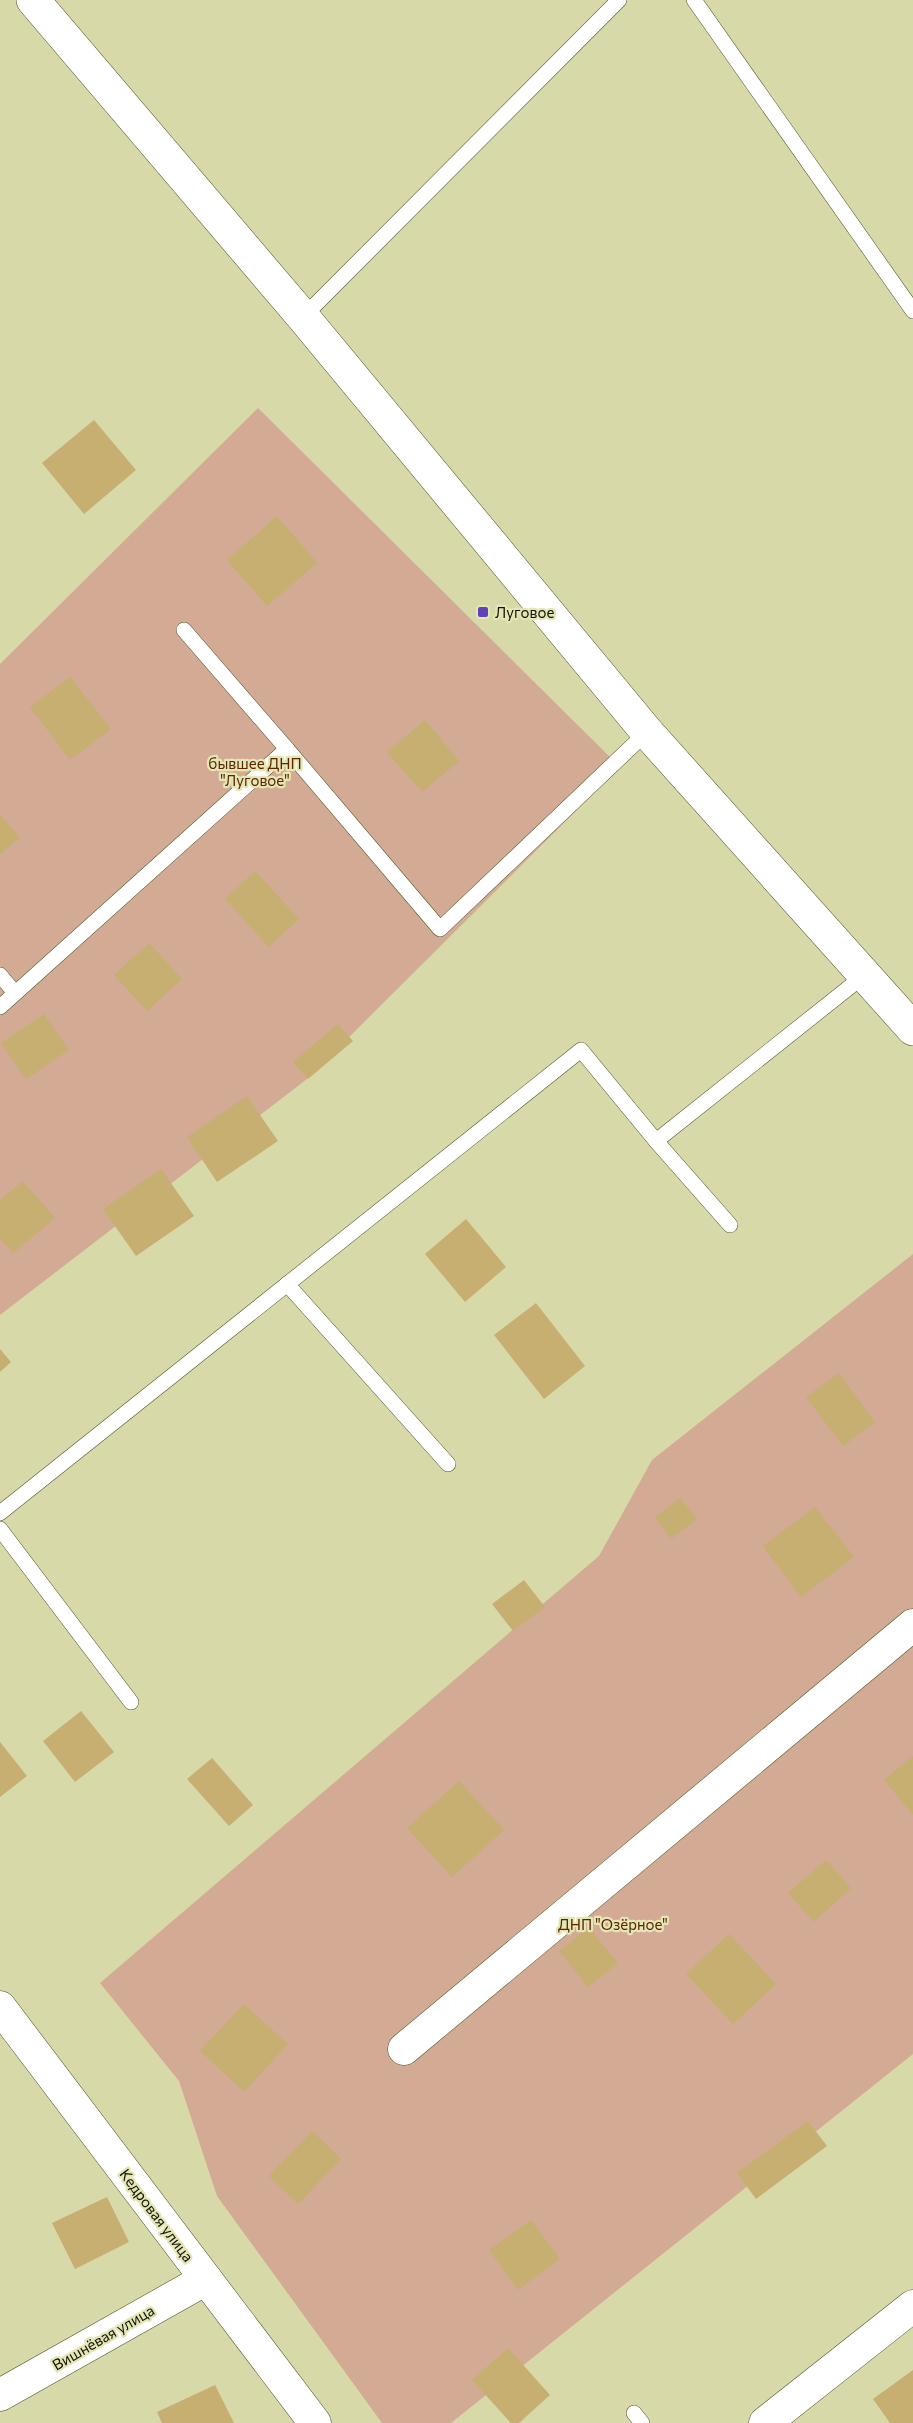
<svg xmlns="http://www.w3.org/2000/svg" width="913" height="2423" font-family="Commissioner,sans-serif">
	<rect width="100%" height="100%" fill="#d8d9a9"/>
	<g fill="#d3aa94">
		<polygon points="258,408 620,767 307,1079 0,1315 0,664"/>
		<polygon points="913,1254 913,2054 451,2423 382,2423 217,2196 179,2081 100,1983 599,1556 652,1460"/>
	</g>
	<g fill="#c7af71">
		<polygon points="94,420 136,470 84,514 42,463"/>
		<polygon points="277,516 317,563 267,606 227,560"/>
		<polygon points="70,677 111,729 70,760 30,707"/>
		<polygon points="425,720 459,761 422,792 387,752"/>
		<polygon points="0,814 20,838 0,854"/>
		<polygon points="255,871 299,919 269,947 225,899"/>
		<polygon points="149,943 182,979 147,1011 114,975"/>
		<polygon points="44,1014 69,1050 26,1079 1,1043"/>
		<polygon points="338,1024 353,1041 308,1079 293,1062"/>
		<polygon points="247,1096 278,1141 217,1182 187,1137"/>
		<polygon points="161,1169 194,1216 136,1256 103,1209"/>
		<polygon points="23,1181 55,1218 13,1253 0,1238 0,1200"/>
		<polygon points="466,1219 506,1267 465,1302 425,1254"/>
		<polygon points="536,1303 585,1366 544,1399 494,1335"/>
		<polygon points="0,1349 11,1362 0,1372"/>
		<polygon points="839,1373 875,1422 843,1446 806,1397"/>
		<polygon points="680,1498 697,1519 671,1539 655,1517"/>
		<polygon points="815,1507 854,1557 801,1597 763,1546"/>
		<polygon points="524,1580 545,1607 513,1631 492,1604"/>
		<polygon points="81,1711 114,1752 75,1782 43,1741"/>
		<polygon points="0,1742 27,1776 0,1797"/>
		<polygon points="913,1756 913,1815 884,1780"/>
		<polygon points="212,1758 253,1805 229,1826 187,1779"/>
		<polygon points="459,1781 504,1830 452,1877 407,1828"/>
		<polygon points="826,1860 851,1888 814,1922 788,1893"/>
		<polygon points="589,1928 618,1963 588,1987 559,1951"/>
		<polygon points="729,1934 776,1984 733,2024 686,1974"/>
		<polygon points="244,2004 288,2044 244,2092 200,2051"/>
		<polygon points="808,2121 827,2146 756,2199 737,2173"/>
		<polygon points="312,2131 341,2159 298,2204 269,2176"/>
		<polygon points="107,2197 129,2242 75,2269 52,2223"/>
		<polygon points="531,2220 560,2259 518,2290 489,2250"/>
		<polygon points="508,2348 550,2395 519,2423 511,2423 472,2380"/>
		<polygon points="913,2370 913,2423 890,2423 873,2399"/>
		<polygon points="215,2385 234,2423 162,2423 157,2412"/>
	</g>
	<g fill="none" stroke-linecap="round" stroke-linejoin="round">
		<g stroke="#535328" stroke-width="16">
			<g id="service">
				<polyline points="694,0 913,311"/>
				<polyline points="303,317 619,0"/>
				<polyline points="184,630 287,749"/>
				<polyline points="0,975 15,993"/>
				<polyline points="0,1007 287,749 440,929 647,732"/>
				<polyline points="656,1141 730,1225"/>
				<polyline points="287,1284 448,1464"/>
				<polyline points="0,1513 581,1050 656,1141 866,974"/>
				<polyline points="0,1529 131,1702"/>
				<polyline points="634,2413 642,2423"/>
			</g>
		</g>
		<g stroke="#535328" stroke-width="33">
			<g id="minor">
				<polyline points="0,2007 315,2423"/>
				<polyline points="404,2049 913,1625"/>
				<polyline points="0,2395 206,2279"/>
				<polyline points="765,2423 913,2306"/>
			</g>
		</g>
		<g stroke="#535328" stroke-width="34">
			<polyline id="tertiary" points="33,0 303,317 647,732 913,1029"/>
		</g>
		<use href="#service" stroke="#fff" stroke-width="15"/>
		<use href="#minor" stroke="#fff" stroke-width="32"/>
		<use href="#tertiary" stroke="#fff" stroke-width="33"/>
	</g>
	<rect fill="#5f41ba" stroke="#e5e6b6" stroke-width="2" x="477" y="606" width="12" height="12" rx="3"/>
	<g text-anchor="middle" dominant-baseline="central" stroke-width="4.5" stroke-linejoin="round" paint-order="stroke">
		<g font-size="15" fill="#131303" stroke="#e5e6b6" text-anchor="start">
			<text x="495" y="612">Луговое</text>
		</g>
		<g font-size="15" fill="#5c2500" stroke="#e5e6b6">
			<text x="255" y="763">бывшее ДНП<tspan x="255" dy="17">"Луговое"</tspan></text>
			<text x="613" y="1924">ДНП "Озёрное"</text>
		</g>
		<g font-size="15" fill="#131303" stroke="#e5e6b6">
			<text transform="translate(157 2215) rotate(53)">Кедровая улица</text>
			<text transform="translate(103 2337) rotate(-30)">Вишнёвая улица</text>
		</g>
	</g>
</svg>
